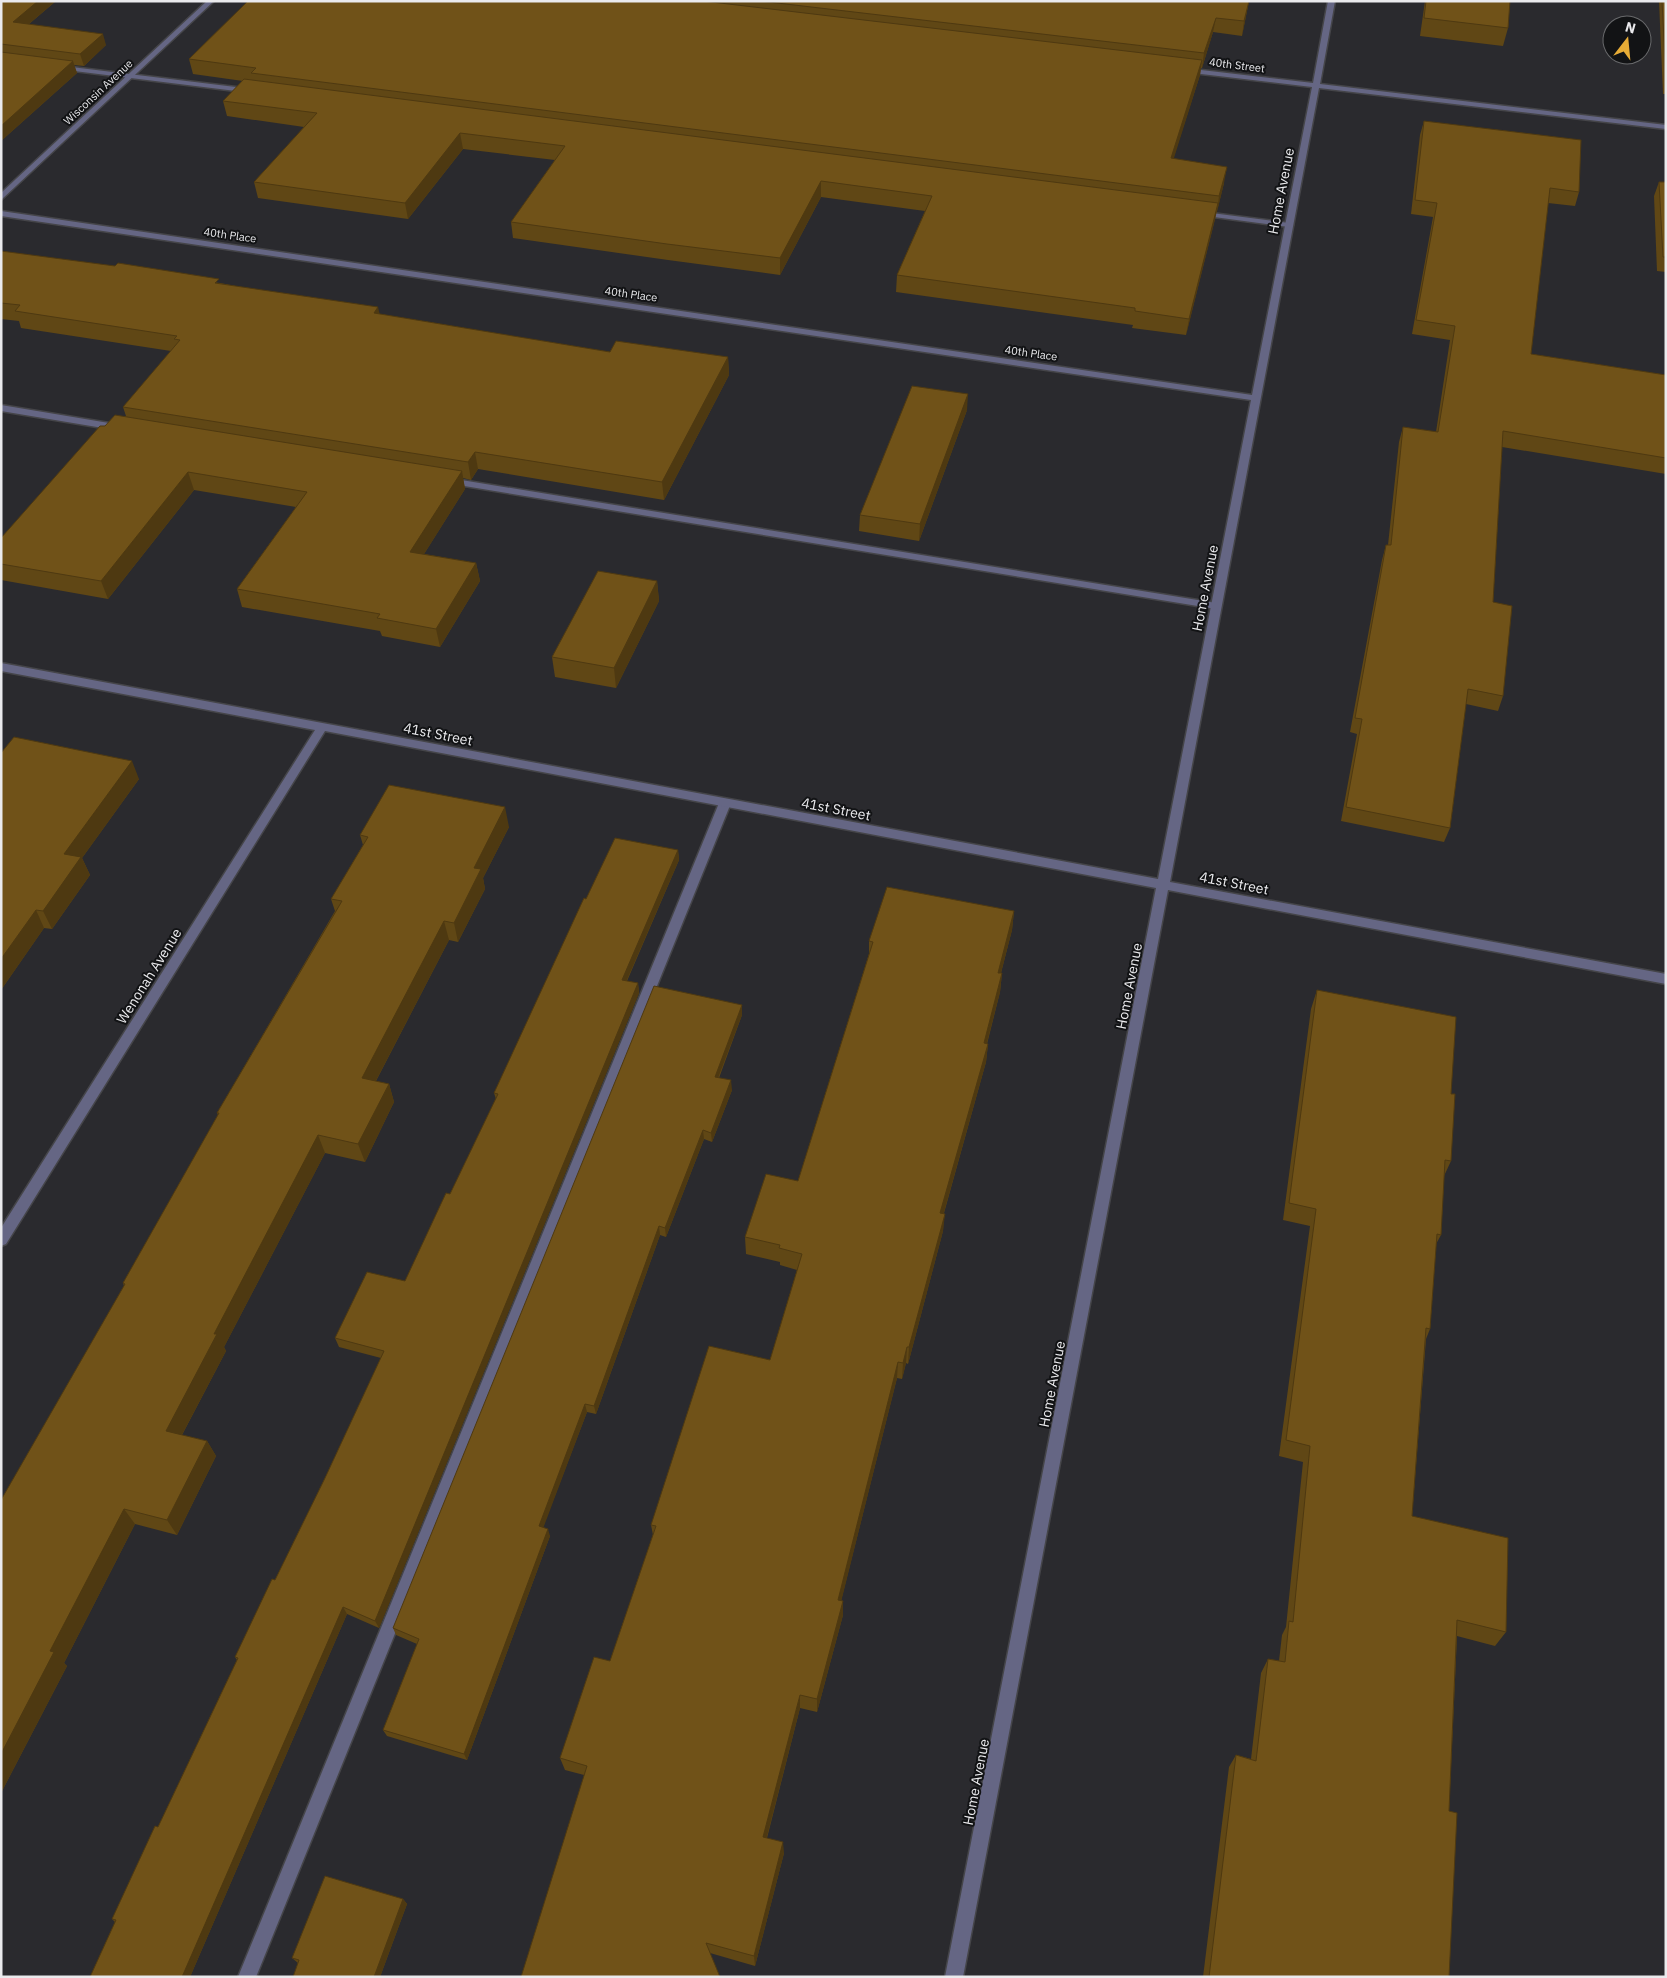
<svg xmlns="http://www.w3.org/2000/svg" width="1667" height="1978" font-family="'IBM Plex Sans',sans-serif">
	<rect width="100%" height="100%" fill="#2a2a2e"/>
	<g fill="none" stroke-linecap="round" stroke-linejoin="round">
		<g stroke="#454549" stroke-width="3">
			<g id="service">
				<polygon points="55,65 252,89 256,91 252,93 58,69 55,69"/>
				<polygon points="1196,211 1289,223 1293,225 1289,227 1199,215 1196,215"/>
				<polygon points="1,405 121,425 126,428 121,431 1,411"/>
				<polygon points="449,478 1216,603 1221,606 1216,609 446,483 446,479"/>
				<polygon points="725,799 731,803 256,1977 238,1977 719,803"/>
			</g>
		</g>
		<g stroke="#454549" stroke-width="3">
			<g id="minor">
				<polygon points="207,1 214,1 1,200 1,193"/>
				<polygon points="1328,1 1335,1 1320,84 1666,125 1666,129 1319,88 1170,882 1666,974 1666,984 1168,890 963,1977 945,1977 1156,888 325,731 6,1244 1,1246 1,1228 315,730 1,671 1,663 1158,879 1251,400 1,216 1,211 1252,395 1312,87 1184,72 1180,70 1184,68 1313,83"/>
			</g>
		</g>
		<use href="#service" fill="#656684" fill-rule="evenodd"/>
		<use href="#minor" fill="#656684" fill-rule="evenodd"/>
	</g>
	<g fill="#604715">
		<polygon points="1,1 56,1 29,24 106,45 84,66 74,65 77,73 1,141"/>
		<polygon points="248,1 1249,1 1242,36 1213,32 1202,68 1201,68 1200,75 1173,159 1224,183 1186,335 1132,328 1133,325 896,292 897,275 925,211 821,197 780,275 668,260 513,238 511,222 555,160 463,149 408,219 258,198 254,182 304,127 227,116 223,101 243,81 193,74 189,59"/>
		<polygon points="1425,1 1510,1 1508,28 1503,46 1420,36"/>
		<polygon points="1659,1 1666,1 1666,94 1663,94"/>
		<polygon points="1424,121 1579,192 1575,206 1548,203 1531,354 1665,375 1666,359 1666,474 1502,447 1493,602 1503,696 1498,711 1466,704 1450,828 1444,842 1341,821 1357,734 1350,732 1382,560 1386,545 1388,545 1399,442 1403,427 1436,432 1450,340 1412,334 1433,217 1411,214 1420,135"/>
		<polygon points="1659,182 1666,182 1666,272 1657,271 1654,196"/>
		<polygon points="1,251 220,283 380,314 610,352 728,357 729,375 664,500 478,469 471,480 463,478 465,489 424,554 476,563 480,581 440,647 382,636 380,631 242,607 237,589 296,507 194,490 108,599 1,580 1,538 105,426 126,416 123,407 171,351 21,328 19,321 1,319"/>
		<polygon points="967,410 919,541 859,531 860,515"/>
		<polygon points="657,581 659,601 616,688 555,677 552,657"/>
		<polygon points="1,753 139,779 82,858 90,875 52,929 44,928 1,990"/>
		<polygon points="509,827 483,878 485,889 458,942 449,940 376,1081 389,1084 394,1102 365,1162 325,1153 224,1347 226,1351 182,1435 207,1441 216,1456 177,1535 135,1524 64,1663 67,1666 1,1793 124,1286 123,1283 218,1115 217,1113 335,911 331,899 363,845 360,835"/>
		<polygon points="678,850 679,860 627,981 638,983 639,993 379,1628 347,1614 190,1977 90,1977 115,1922 112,1919 158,1827 237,1660 235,1657 275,1580 325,1478 381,1358 339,1347 335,1338 405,1281 450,1194 496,1099 494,1093 586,899"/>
		<polygon points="1014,911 1012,930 1001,973 1002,973 1000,992 987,1044 988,1044 986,1062 944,1213 943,1231 908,1364 906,1363 902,1379 897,1378 841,1601 843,1601 843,1615 817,1712 800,1708 767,1838 784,1853 755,1966 710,1953 584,1775 565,1770 560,1758 610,1661 653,1535 651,1525 770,1360 797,1270 780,1265 780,1262 746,1254 745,1237 798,1181 869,954 869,941"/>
		<polygon points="1317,990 1451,1094 1451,1161 1444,1176 1441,1235 1436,1244 1430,1329 1426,1339 1412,1516 1506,1632 1495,1646 1457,1636 1449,1811 1449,1977 1203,1977 1229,1767 1236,1755 1251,1759 1261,1673 1268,1659 1279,1661 1282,1635 1286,1627 1303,1462 1279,1456 1310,1226 1283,1220 1311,1009"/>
		<polygon points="742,1005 742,1015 719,1078 732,1090 712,1142 704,1139 666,1237 660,1235 596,1414 587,1412 543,1527 550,1536 467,1760 387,1736 383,1730 417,1644 396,1635 393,1628"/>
		<polygon points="403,1899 407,1904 380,1977 293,1977 298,1963 292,1958"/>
	</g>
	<g fill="#4e3911">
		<polygon points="38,1 56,1 17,34 13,22"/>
		<polygon points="1249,1 1242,36 1244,21"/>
		<polygon points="1216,18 1213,32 1202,68 1204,53"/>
		<polygon points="103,34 106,45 84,66 80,54"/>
		<polygon points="1202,60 1200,75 1169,174 1171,158"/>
		<polygon points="73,61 77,73 1,141 1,126"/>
		<polygon points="460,133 463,149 408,219 405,203"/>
		<polygon points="1227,167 1224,183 1217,212 1219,196"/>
		<polygon points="821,181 821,197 780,275 780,258"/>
		<polygon points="1218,203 1215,219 1186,335 1189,319"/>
		<polygon points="378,307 382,324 374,313"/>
		<polygon points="728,357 729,375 664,500 662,482"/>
		<polygon points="968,394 967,410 919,541 920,524"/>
		<polygon points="475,452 478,469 471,480 468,462"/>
		<polygon points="462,471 465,489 414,570 410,552"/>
		<polygon points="188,472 194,490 108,599 101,581"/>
		<polygon points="476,563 480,581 440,647 436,629"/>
		<polygon points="657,581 659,601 616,688 614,668"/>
		<polygon points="132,761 139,779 82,858 90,875 52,929 43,911 64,854"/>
		<polygon points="505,807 509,827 483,878 485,889 458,942 454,923 474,868"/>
		<polygon points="678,850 679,860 623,989 622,980"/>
		<polygon points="36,910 44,928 1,990 1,959"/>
		<polygon points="1014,911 1012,930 996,992 998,973"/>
		<polygon points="444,921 449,940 368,1096 362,1078"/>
		<polygon points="1002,973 1000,992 982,1062 984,1043"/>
		<polygon points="638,983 639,993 379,1628 375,1621"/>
		<polygon points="742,1005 742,1015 715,1086 715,1077"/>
		<polygon points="988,1044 986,1062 939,1230 940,1213"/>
		<polygon points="731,1080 732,1090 712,1142 711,1133"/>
		<polygon points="389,1084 394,1102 365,1162 358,1144"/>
		<polygon points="703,1130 704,1139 666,1237 665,1228"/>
		<polygon points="318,1135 325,1153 224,1347 226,1351 176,1446 166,1431 214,1334"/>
		<polygon points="945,1214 943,1231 908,1364 909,1347"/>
		<polygon points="659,1226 660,1235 596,1414 594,1406"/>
		<polygon points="907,1347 906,1363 902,1379 903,1363"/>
		<polygon points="898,1362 897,1378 838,1614 838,1600"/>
		<polygon points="585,1404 587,1412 541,1534 539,1526"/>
		<polygon points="207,1441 216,1456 177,1535 167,1520"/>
		<polygon points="124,1509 135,1524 64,1663 67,1666 1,1793 1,1754 50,1651"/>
		<polygon points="548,1529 550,1536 467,1760 464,1754"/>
		<polygon points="843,1601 843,1615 817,1712 817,1699"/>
		<polygon points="343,1607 347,1614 190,1977 182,1977"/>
		<polygon points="800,1695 800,1708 764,1848 763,1837"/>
		<polygon points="783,1842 784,1853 755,1966 754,1956"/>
		<polygon points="403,1899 407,1904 380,1977 374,1977"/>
	</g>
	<g fill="#705218" stroke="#4e3911">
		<polygon points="1,1 38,1 13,22 103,34 80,54 1,44"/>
		<polygon points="248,1 703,1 1202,60 1171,158 1227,167 1219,196 251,73 256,68 189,59"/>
		<polygon points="760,1 1249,1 1244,21 1216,18 1204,53"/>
		<polygon points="1426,1 1510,1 1508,28 1424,18"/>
		<polygon points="1662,1 1666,1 1666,80"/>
		<polygon points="1,52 73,61 1,126"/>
		<polygon points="244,79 1218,203 1189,319 1135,311 1135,308 897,275 932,196 821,181 780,258 667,244 511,222 565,146 460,133 405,203 254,182 317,113 223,101"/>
		<polygon points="1424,121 1581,140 1579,192 1550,188 1531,354 1666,375 1666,458 1503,431 1493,602 1512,606 1503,696 1468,689 1450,828 1346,807 1362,719 1355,718 1386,545 1391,545 1403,427 1438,432 1455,326 1416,320 1437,203 1415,200"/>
		<polygon points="1659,182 1666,182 1666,257 1663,257"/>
		<polygon points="1,251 115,266 118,263 219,279 215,283 378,307 374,313 610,352 616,341 728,357 662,482 475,452 468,462 123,407 180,340 174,339 177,336 15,311 20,305 1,303"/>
		<polygon points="912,386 968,394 920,524 860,515"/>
		<polygon points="115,415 462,471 410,552 476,563 436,629 377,618 380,614 237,589 307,492 188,472 101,581 1,564 1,538 100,426 105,426"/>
		<polygon points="598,571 657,581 614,668 552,657"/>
		<polygon points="14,737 132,761 64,854 81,857 43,911 36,910 1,959 1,753"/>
		<polygon points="389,785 505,807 474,868 481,869 454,923 444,921 362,1078 389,1084 358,1144 318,1135 214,1334 217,1334 166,1431 207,1441 167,1520 124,1509 50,1651 54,1652 1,1754 1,1500 125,1284 123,1283 219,1113 217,1113 342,901 331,899 368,837 360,835"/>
		<polygon points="615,838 678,850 622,980 638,983 375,1621 343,1607 182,1977 90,1977 116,1920 112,1919 155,1826 158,1827 238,1658 235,1657 272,1579 275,1580 325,1478 384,1351 335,1338 367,1272 405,1281 446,1193 450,1194 498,1094 494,1093 584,898 586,899"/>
		<polygon points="887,887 1014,911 998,973 1002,973 984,1043 988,1044 940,1213 945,1214 909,1347 907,1347 903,1363 898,1362 838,1600 843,1601 817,1699 800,1695 763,1837 783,1842 754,1956 706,1943 720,1977 521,1977 587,1766 560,1758 594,1657 610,1661 656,1526 651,1525 709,1346 770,1360 802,1254 779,1248 780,1245 745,1237 766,1174 798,1181 873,942 869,941"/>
		<polygon points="654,986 742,1005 715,1077 731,1080 711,1133 703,1130 665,1228 659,1226 594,1406 585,1404 539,1526 548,1529 464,1754 383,1730 419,1639 393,1628"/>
		<polygon points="1317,990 1456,1017 1451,1094 1455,1094 1451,1161 1445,1160 1441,1235 1437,1234 1430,1329 1426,1328 1412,1516 1508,1538 1506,1632 1457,1620 1449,1811 1457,1813 1449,1977 1209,1977 1236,1755 1256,1761 1268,1659 1285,1662 1289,1621 1293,1622 1310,1446 1286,1440 1316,1209 1289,1203"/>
		<polygon points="325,1876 403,1899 374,1977 293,1977 299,1960 292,1958"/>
	</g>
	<g text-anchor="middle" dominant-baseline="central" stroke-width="4" stroke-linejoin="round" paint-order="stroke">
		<g font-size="11" fill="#eaeaed" stroke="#121315">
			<text transform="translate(1237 65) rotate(7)">40th Street</text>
			<text transform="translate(98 92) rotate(-43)">Wisconsin Avenue</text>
			<text transform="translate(230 235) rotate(8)">40th Place</text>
			<text transform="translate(631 294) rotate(8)">40th Place</text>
			<text transform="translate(1031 353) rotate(8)">40th Place</text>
		</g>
		<g font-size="14" fill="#eaeaed" stroke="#121315">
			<text transform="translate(1281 191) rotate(-79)">Home Avenue</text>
			<text transform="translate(1205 588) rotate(-79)">Home Avenue</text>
			<text transform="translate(438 734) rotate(11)">41st Street</text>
			<text transform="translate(836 809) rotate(11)">41st Street</text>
			<text transform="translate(1234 883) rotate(11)">41st Street</text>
			<text transform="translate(149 976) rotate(-58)">Wenonah Avenue</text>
			<text transform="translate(1129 986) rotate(-79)">Home Avenue</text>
			<text transform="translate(1052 1384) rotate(-79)">Home Avenue</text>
			<text transform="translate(976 1782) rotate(-79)">Home Avenue</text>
		</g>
	</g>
	<rect width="1667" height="1978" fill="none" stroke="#eaeaed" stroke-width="5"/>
	<g transform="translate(1627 40) rotate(16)"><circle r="24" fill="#121315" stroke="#68696b"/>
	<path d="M0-4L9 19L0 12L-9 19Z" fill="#e7ac36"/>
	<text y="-8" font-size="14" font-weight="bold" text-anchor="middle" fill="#eaeaed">N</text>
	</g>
</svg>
